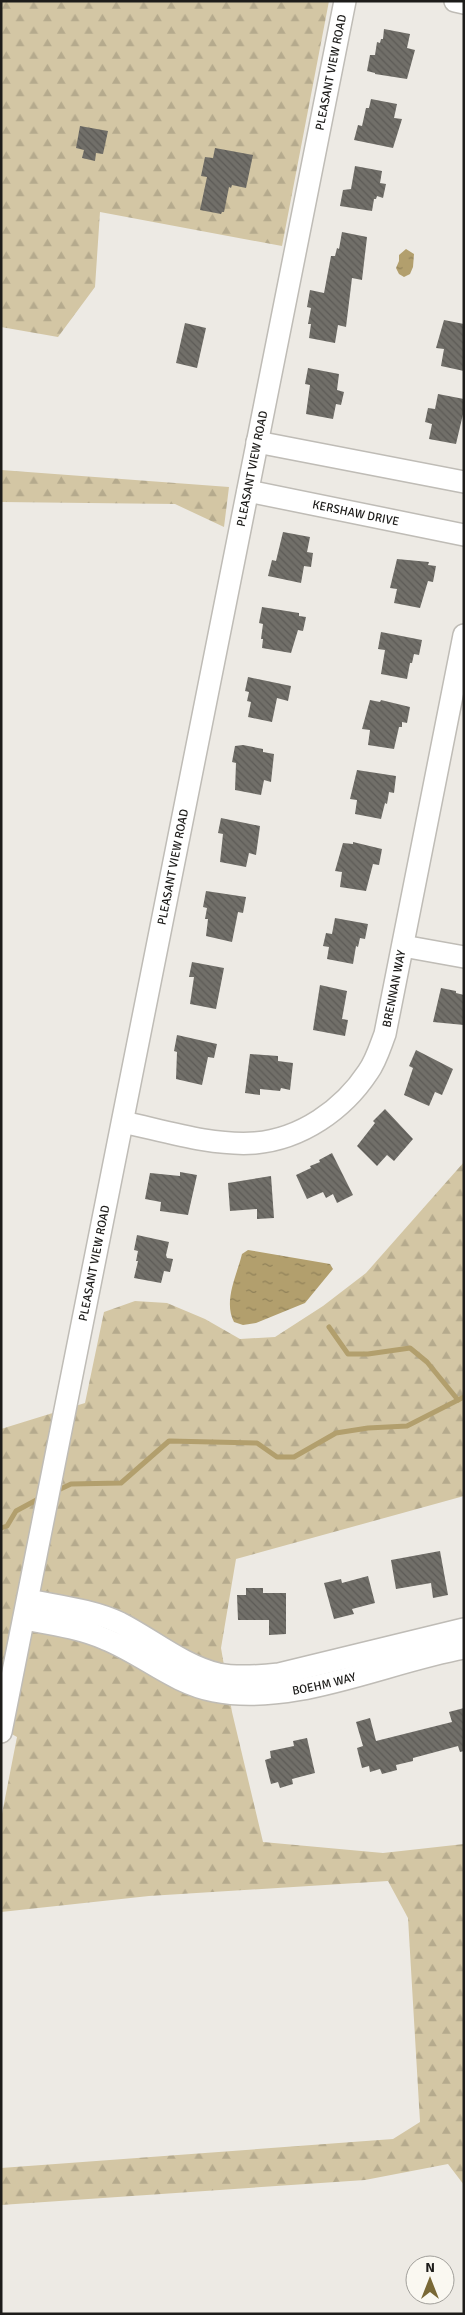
<svg xmlns="http://www.w3.org/2000/svg" width="465" height="2315" font-family="Signika,sans-serif">
	<defs>
		<pattern id="forest-firs" width="22" height="20" patternUnits="userSpaceOnUse" patternTransform="scale(1.25)"><rect width="22" height="20" fill="#d3c6a4"/><path d="M5 1l3.5 6h-7zM16 11l3.5 6h-7z" fill="#b5aa8d"/></pattern>
		<pattern id="water-ripples" width="26" height="14" patternUnits="userSpaceOnUse" patternTransform="scale(1.25)"><rect width="26" height="14" fill="#b29f6d"/><path d="M2 4q2-2 4 0t4 0M15 11q2-2 4 0t4 0" fill="none" stroke="#908159"/></pattern>
		<pattern id="building-back-hatch" width="6" height="6" patternUnits="userSpaceOnUse" patternTransform="scale(1.25)"><rect width="6" height="6" fill="#716f69"/><path d="M-1 5l2 2M0 0l6 6M5-1l2 2" fill="none" stroke="#5c5a56"/></pattern>
	</defs>
	<rect width="100%" height="100%" fill="#edeae4"/>
	<g fill="url(#forest-firs)">
		<polygon points="1,1 329,1 282,246 100,212 95,287 58,337 1,327"/>
		<polygon points="1,470 229,487 224,527 175,504 1,502"/>
		<polygon points="464,1162 464,1496 236,1559 221,1648 232,1712 263,1842 383,1853 464,1844 464,2185 448,2164 365,2180 1,2205 1,2168 393,2139 420,2122 408,1918 388,1881 149,1896 1,1912 1,1819 17,1737 1,1728 1,1429 85,1403 104,1312 135,1301 167,1303 205,1319 240,1339 275,1337 323,1306 366,1273"/>
	</g>
	<g fill="url(#water-ripples)">
		<polygon points="406,249 414,254 413,267 410,274 404,277 399,274 396,268 399,261 399,255"/>
		<path d="M 248,1250 L 330,1264 L 333,1269 L 305,1303 L 256,1323 L 243,1325 L 234,1322 C 223,1301 237,1275 242,1254 Z"/>
	</g>
	<g fill="none" stroke-linecap="round" stroke-linejoin="round">
		<g stroke="#b29f6d" stroke-width="5">
			<polyline points="329,1327 348,1354 368,1354 410,1348 427,1362 458,1400"/>
			<polyline points="54,1492 71,1484 121,1483 169,1441 257,1443 277,1457 294,1457 336,1433 368,1428 407,1426 464,1397"/>
			<polyline points="1,1528 7,1526 16,1511 42,1497"/>
		</g>
	</g>
	<g fill="url(#building-back-hatch)">
		<polygon points="384,29 410,34 407,48 415,50 407,79 375,74 375,73 367,71 370,55 375,55 377,42 380,43 381,39 383,39"/>
		<polygon points="371,99 397,104 394,118 402,119 393,148 354,140 358,125 362,126 366,108 369,108"/>
		<polygon points="80,126 108,131 103,154 96,153 95,161 82,158 84,150 76,148"/>
		<polygon points="215,148 253,155 246,188 232,185 231,188 229,187 224,212 222,212 221,214 200,210 207,177 201,176 205,157 213,158"/>
		<polygon points="355,166 382,171 380,183 386,184 383,198 377,196 376,199 374,199 372,211 340,206 343,190 351,189"/>
		<polygon points="342,232 367,237 362,280 352,278 346,327 338,325 335,343 309,338 311,324 308,324 311,308 307,307 310,290 324,293 331,256 335,256 337,248 339,249"/>
		<polygon points="444,320 464,324 464,371 441,366 444,349 436,348"/>
		<polygon points="185,323 206,328 197,368 176,363"/>
		<polygon points="308,368 339,374 337,390 344,392 341,405 336,404 333,419 306,414 310,385 305,384"/>
		<polygon points="438,394 464,399 464,410 456,444 429,439 432,424 425,422 428,408 435,409"/>
		<polygon points="283,532 310,537 307,552 313,553 311,567 304,566 301,583 268,576 272,560 276,561"/>
		<polygon points="397,559 429,562 428,565 436,566 433,582 428,581 420,608 394,603 397,589 390,588"/>
		<polygon points="262,607 299,613 299,616 306,617 303,631 298,630 291,653 262,648 263,639 261,639 263,624 259,623"/>
		<polygon points="381,632 422,640 419,655 414,654 412,663 410,663 407,679 381,674 385,650 378,649"/>
		<polygon points="248,677 291,686 288,701 277,698 272,722 248,717 251,702 247,701 249,692 245,691"/>
		<polygon points="370,700 380,702 381,700 410,707 407,723 402,722 402,727 399,727 394,749 368,745 370,730 362,729"/>
		<polygon points="243,745 263,749 263,752 274,754 271,782 264,780 261,795 235,790 236,763 232,762 235,746"/>
		<polygon points="357,770 396,776 394,793 389,792 387,804 385,803 381,819 355,814 357,800 350,799"/>
		<polygon points="221,818 260,826 256,855 249,853 246,867 220,862 223,834 218,833"/>
		<polygon points="353,842 382,849 379,865 373,864 366,891 340,887 342,872 335,871 343,843 353,844"/>
		<polygon points="206,891 246,897 243,913 238,912 232,942 206,936 208,919 205,919 207,908 203,907"/>
		<polygon points="335,918 368,924 365,939 360,938 358,947 356,946 353,964 327,959 329,947 323,946 326,933 332,934"/>
		<polygon points="192,962 224,968 216,1009 190,1004 194,977 189,977"/>
		<polygon points="320,985 347,991 342,1019 348,1020 345,1036 313,1030"/>
		<polygon points="441,988 456,991 456,993 464,995 464,1025 433,1022"/>
		<polygon points="177,1035 217,1044 214,1058 208,1057 202,1085 176,1079 177,1052 174,1051"/>
		<polygon points="416,1050 453,1069 442,1095 435,1092 429,1106 404,1095 413,1068 409,1066"/>
		<polygon points="250,1054 278,1056 278,1061 293,1063 290,1090 281,1088 280,1091 260,1089 260,1095 245,1093"/>
		<polygon points="385,1109 413,1139 394,1161 387,1155 377,1166 357,1146 375,1123 373,1121"/>
		<polygon points="332,1153 353,1195 337,1203 333,1194 326,1198 323,1192 307,1199 296,1175 311,1168 310,1166 320,1162 319,1160"/>
		<polygon points="180,1172 197,1175 188,1215 160,1211 161,1202 145,1199 150,1173 180,1176"/>
		<polygon points="271,1176 274,1218 257,1219 257,1209 230,1211 228,1183"/>
		<polygon points="137,1235 169,1242 166,1255 167,1258 173,1259 170,1272 164,1271 161,1283 134,1278 138,1261 136,1261 138,1251 134,1250"/>
		<polygon points="440,1551 448,1595 433,1598 431,1583 396,1589 391,1560"/>
		<polygon points="368,1576 375,1603 352,1609 354,1614 334,1619 324,1583 341,1579 342,1583"/>
		<polygon points="246,1588 263,1588 263,1593 286,1593 286,1634 269,1635 269,1620 238,1620 237,1595 246,1595"/>
		<polygon points="464,1708 464,1751 460,1752 458,1746 413,1758 413,1761 396,1765 397,1770 382,1774 380,1769 370,1772 369,1766 362,1768 357,1748 363,1746 356,1722 370,1718 376,1741 452,1722 449,1712"/>
		<polygon points="307,1738 315,1773 292,1779 293,1784 280,1788 278,1782 271,1784 265,1760 271,1758 270,1751 294,1746 293,1741"/>
	</g>
	<g fill="none" stroke-linecap="round" stroke-linejoin="round">
		<g stroke="#bfbcb6" stroke-width="24">
			<g id="minor">
				<polyline points="455,1 464,3"/>
				<polyline points="257,442 464,482"/>
				<path id="s1" d="M 248,491 L 464,535"/>
				<polyline points="403,946 464,957"/>
				<path id="s2" d="M 123,1122 C 165,1131 211,1146 255,1143 C 301,1139 343,1110 368,1072 C 376,1061 380,1047 385,1034 L 464,635"/>
				<path d="M 28,1600 C 58,1606 93,1610 120,1623 C 153,1640 182,1665 218,1674 C 238,1678 260,1676 279,1674 L 464,1629"/>
				<path id="s3" d="M 24,1619 C 51,1624 80,1628 105,1639 C 143,1654 173,1683 214,1691 C 293,1707 386,1662 464,1648"/>
				<path id="s4" d="M 1,1732 L 345,1"/>
			</g>
		</g>
		<use href="#minor" stroke="#fff" stroke-width="21"/>
	</g>
	<g text-anchor="middle" dominant-baseline="central" stroke-width="4.5" stroke-linejoin="round" paint-order="stroke">
		<g font-size="12" fill="#1d1c1a" stroke="#faf8f1">
			<text stroke="none"><textPath href="#s4" startOffset="1692">PLEASANT VIEW ROAD</textPath></text>
			<text stroke="none"><textPath href="#s4" startOffset="1288">PLEASANT VIEW ROAD</textPath></text>
			<text stroke="none"><textPath href="#s1" startOffset="110">KERSHAW DRIVE</textPath></text>
			<text stroke="none"><textPath href="#s4" startOffset="882">PLEASANT VIEW ROAD</textPath></text>
			<text stroke="none"><textPath href="#s2" startOffset="360">BRENNAN WAY</textPath></text>
			<text stroke="none"><textPath href="#s4" startOffset="478">PLEASANT VIEW ROAD</textPath></text>
			<text stroke="none"><textPath href="#s3" startOffset="316">BOEHM WAY</textPath></text>
		</g>
	</g>
	<rect width="465" height="2315" fill="none" stroke="#1d1c1a" stroke-width="5"/>
	<g transform="translate(430 2280)"><circle r="24" fill="#faf8f1" stroke="#a2a09b"/>
	<path d="M0-4L9 19L0 12L-9 19Z" fill="#796836"/>
	<text y="-8" font-size="14" font-weight="bold" text-anchor="middle" fill="#1d1c1a">N</text>
	</g>
</svg>
